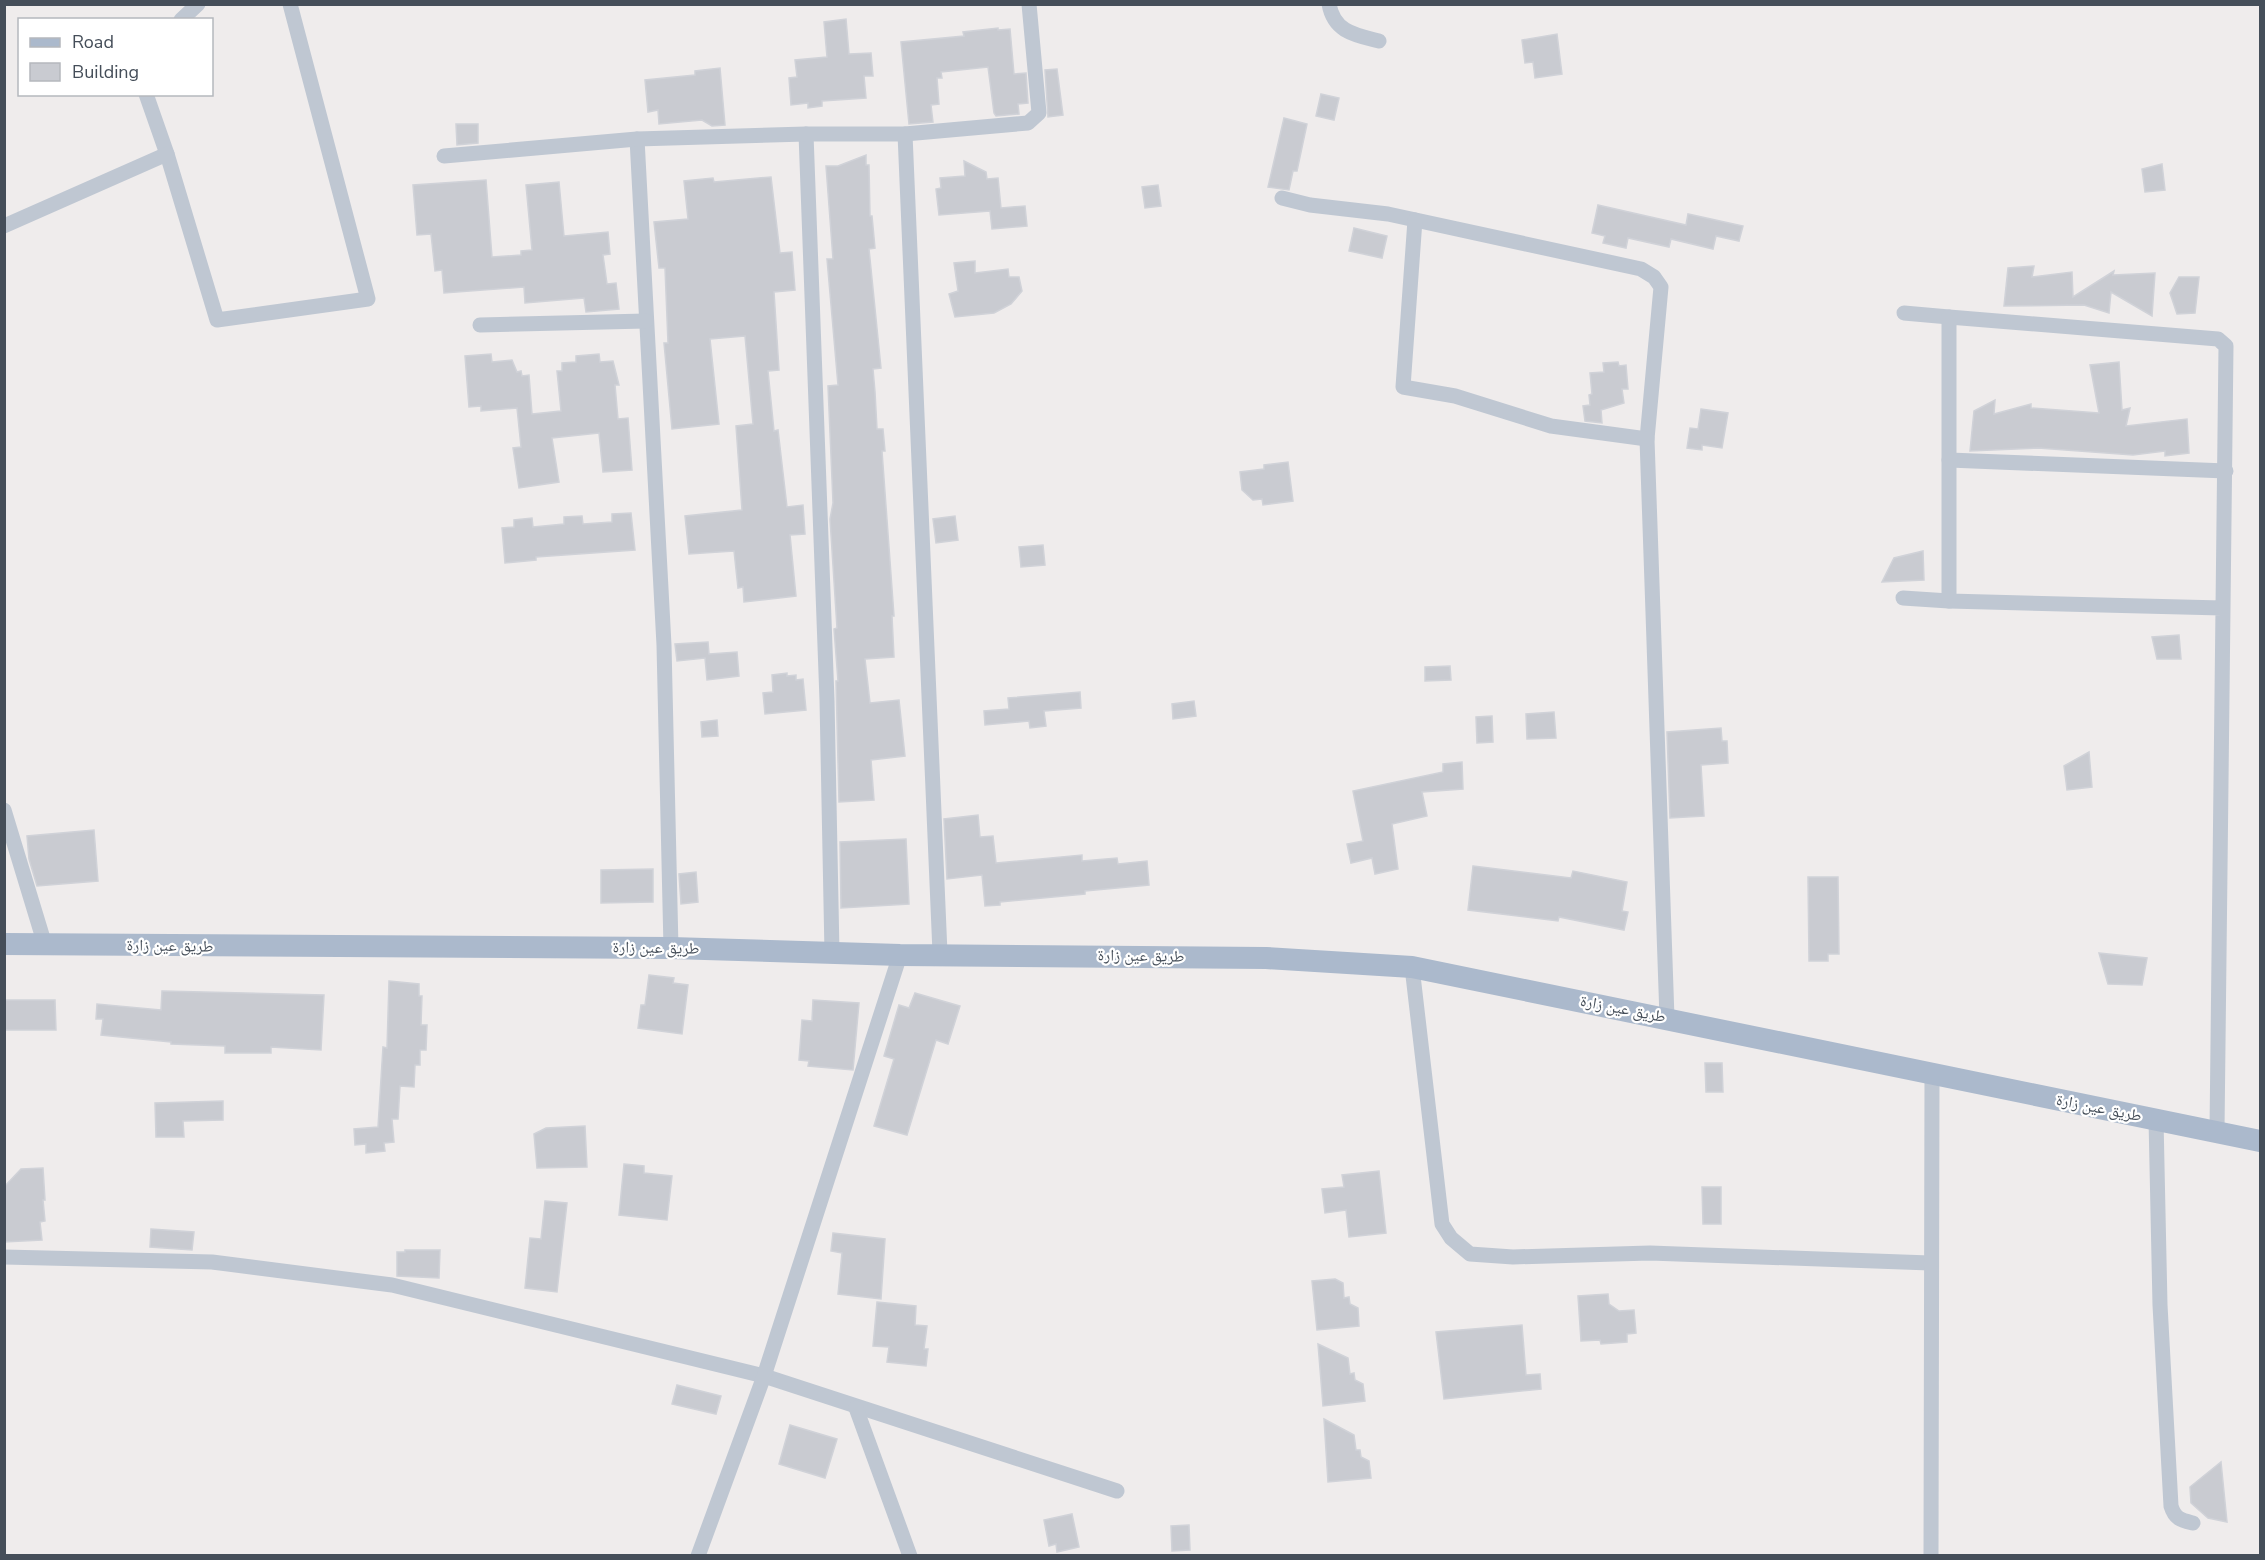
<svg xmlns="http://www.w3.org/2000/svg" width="2265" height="1560" font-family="'Nunito Sans','Noto Naskh Arabic',sans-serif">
	<rect width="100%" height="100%" fill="#efecec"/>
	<g fill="#c9cbd1" stroke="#d0d2d8" stroke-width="1.5">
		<polygon points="846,19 849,54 871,53 873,76 864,76 866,98 822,101 822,106 808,108 808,103 791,105 789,78 797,77 795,60 827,57 824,22"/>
		<polygon points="998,28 998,30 1010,29 1014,74 1026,73 1028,103 1018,104 1019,114 996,116 994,113 988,67 941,72 942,78 937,78 939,104 931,105 933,122 909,124 901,42 964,36 963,32"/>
		<polygon points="1557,34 1562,74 1535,78 1533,62 1525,63 1522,40"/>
		<polygon points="720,68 725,125 712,126 702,120 659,124 658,110 648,112 645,80 695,75 695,71"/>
		<polygon points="1057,69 1063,115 1048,117 1045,70"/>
		<polygon points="1321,94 1339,98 1334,120 1316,116"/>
		<polygon points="1284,118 1307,124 1297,171 1293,171 1289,190 1268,187"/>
		<polygon points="456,124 478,124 478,143 457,145"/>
		<polygon points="866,155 866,165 869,165 870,216 872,216 875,248 869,249 881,368 873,369 875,392 877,429 883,429 885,451 882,451 894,616 892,616 894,657 865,659 870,703 899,700 905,756 871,760 874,800 839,802 836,681 838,681 834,629 837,628 830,519 833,503 828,386 838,385 827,259 833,259 826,166 838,166"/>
		<polygon points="964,161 986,172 987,179 998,178 1001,208 1025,206 1027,226 992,229 990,211 939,215 936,189 941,188 940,178 965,176"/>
		<polygon points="2162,164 2165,190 2145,192 2142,169"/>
		<polygon points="771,177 780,253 792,252 795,290 774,292 779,370 768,371 774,431 778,430 787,507 803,505 805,534 790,535 796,596 744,602 743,587 738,588 734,551 689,554 685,516 742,510 736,426 753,424 745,336 710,339 719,424 672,429 664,343 668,343 665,268 659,268 654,222 688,219 684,181 713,178 714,182"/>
		<polygon points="486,180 492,257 521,255 521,251 532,250 526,185 559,182 564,236 608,232 610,254 603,255 607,284 616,283 619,309 586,312 584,298 525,303 524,287 444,293 442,270 435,271 431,234 417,235 413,185"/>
		<polygon points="1158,185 1161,206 1145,208 1142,187"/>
		<polygon points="1598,205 1686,225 1688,214 1743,226 1739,241 1716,236 1713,249 1671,239 1669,247 1628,238 1626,248 1603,243 1605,236 1592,233"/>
		<polygon points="1354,228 1387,236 1382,258 1349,251"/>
		<polygon points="975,261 975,273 1008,269 1009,277 1019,277 1022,291 1011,304 994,313 955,317 949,294 958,291 954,263"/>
		<polygon points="2034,266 2032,277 2072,272 2073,297 2114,271 2113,275 2155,273 2152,316 2111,292 2109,313 2084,305 2004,306 2008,268"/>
		<polygon points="2179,277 2199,277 2195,313 2177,314 2170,293"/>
		<polygon points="491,354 492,362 512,360 517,372 521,371 522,376 529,375 532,414 561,411 557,371 562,371 562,363 576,362 576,356 599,354 600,362 613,361 619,385 615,385 618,419 628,418 632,470 603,472 599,433 552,438 559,482 519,488 513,448 521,447 517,408 481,411 481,406 469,407 465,356"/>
		<polygon points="1618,362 1619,366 1626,365 1628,389 1622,389 1624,403 1601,410 1602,423 1585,421 1583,406 1590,405 1589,395 1592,394 1590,373 1604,372 1603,363"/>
		<polygon points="2119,362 2122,410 2130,408 2126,426 2187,419 2189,453 2165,456 2165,451 2133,455 2038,448 1970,451 1974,411 1995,400 1994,414 2031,404 2031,408 2099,413 2090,365"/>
		<polygon points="1701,409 1728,413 1722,448 1702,445 1702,450 1687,448 1690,428 1698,429"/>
		<polygon points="1288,462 1293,501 1263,505 1262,499 1253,500 1242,490 1240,472 1264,469 1264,465"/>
		<polygon points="631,513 635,550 536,557 536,560 505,563 502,528 514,527 514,520 532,518 533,527 564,524 564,517 582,516 583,524 612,522 612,514"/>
		<polygon points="955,516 958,540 936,543 933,519"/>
		<polygon points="1043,545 1045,565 1021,567 1019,547"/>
		<polygon points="1923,551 1924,580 1882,582 1894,558"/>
		<polygon points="2179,635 2181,659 2157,659 2152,637"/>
		<polygon points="708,642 709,654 737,652 739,676 707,680 705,658 677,661 675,644"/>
		<polygon points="1450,666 1451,680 1425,681 1425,667"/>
		<polygon points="787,673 787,676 796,675 796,680 803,679 806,710 765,714 763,693 773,692 772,675"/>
		<polygon points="1080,692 1081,708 1044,711 1046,726 1030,728 1029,721 985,725 984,711 1009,709 1008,698"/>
		<polygon points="1194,701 1196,716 1173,719 1172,704"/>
		<polygon points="1554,712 1556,738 1527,739 1526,714"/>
		<polygon points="1492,716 1493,742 1477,743 1476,717"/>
		<polygon points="717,720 718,736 702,737 701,722"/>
		<polygon points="1721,728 1722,741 1727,741 1728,763 1701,765 1704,816 1670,818 1667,732"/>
		<polygon points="2089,752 2092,787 2067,790 2064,766"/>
		<polygon points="1462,762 1463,789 1422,792 1427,816 1392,824 1398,869 1375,874 1372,858 1351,863 1347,844 1363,841 1353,791 1443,772 1443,764"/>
		<polygon points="978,815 980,837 993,836 996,863 1082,855 1082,861 1117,858 1118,864 1147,861 1149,885 1085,891 1085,894 1000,902 1000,905 985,906 982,875 947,879 944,819"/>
		<polygon points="94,830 98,881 37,886 29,859 27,836"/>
		<polygon points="906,839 909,904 841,908 840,842"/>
		<polygon points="1473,866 1571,878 1573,871 1627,882 1622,911 1628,912 1624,930 1559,917 1558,921 1468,910"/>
		<polygon points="653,869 653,902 601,903 601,870"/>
		<polygon points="696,872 698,902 681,904 679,874"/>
		<polygon points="1808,877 1838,877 1839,954 1828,954 1828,961 1809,961"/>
		<polygon points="2099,953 2147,958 2142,985 2108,984"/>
		<polygon points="649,975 674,978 673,983 688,985 682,1034 638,1028 641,1005 645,1005"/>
		<polygon points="389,981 419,984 419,996 422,996 421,1025 427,1025 426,1050 420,1050 420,1065 415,1065 414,1087 400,1086 398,1119 392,1119 394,1142 384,1143 385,1151 366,1153 366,1144 355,1145 354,1129 378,1127 383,1047 387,1048"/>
		<polygon points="162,991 324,995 321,1050 271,1047 271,1053 225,1053 225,1046 171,1044 171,1042 101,1035 103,1019 96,1019 97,1004 161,1010"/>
		<polygon points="915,993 960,1006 948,1044 936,1040 907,1135 874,1126 894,1059 884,1056 899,1005 909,1008"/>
		<polygon points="4,1000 55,1000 56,1030 4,1030"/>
		<polygon points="813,1000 859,1003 853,1070 808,1066 809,1061 799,1060 802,1020 812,1021"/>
		<polygon points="1705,1063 1722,1063 1723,1092 1706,1092"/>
		<polygon points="223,1101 223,1120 183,1121 184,1137 156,1137 155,1103"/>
		<polygon points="585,1126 587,1167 537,1168 534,1134 546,1128"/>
		<polygon points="624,1164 644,1166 644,1173 672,1176 667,1220 619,1215"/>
		<polygon points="43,1168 45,1200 43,1200 45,1221 40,1222 42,1240 4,1242 4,1187 21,1169"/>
		<polygon points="1379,1171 1386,1233 1349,1237 1346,1210 1325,1213 1322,1189 1344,1187 1342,1175"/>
		<polygon points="1702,1187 1721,1187 1721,1224 1703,1224"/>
		<polygon points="545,1201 567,1203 557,1292 525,1288 530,1238 541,1239"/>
		<polygon points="151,1229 194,1232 192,1250 150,1247"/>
		<polygon points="833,1233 885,1239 881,1299 838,1294 842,1253 831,1251"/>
		<polygon points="405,1250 440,1250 439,1278 397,1276 397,1252 405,1252"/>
		<polygon points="1335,1279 1343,1283 1344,1298 1349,1297 1350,1304 1358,1308 1359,1326 1317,1330 1312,1281"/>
		<polygon points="1608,1294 1609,1304 1619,1311 1634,1310 1636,1333 1627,1334 1627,1342 1601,1344 1600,1340 1581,1341 1578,1296"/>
		<polygon points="877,1302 916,1306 915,1325 927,1326 924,1349 928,1349 926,1366 887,1362 889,1347 873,1346"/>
		<polygon points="1522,1325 1526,1375 1540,1374 1541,1389 1444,1399 1436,1332"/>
		<polygon points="1318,1344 1348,1358 1350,1374 1354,1373 1355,1380 1363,1384 1365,1401 1323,1406"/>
		<polygon points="677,1385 721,1396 716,1414 672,1404"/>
		<polygon points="1324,1419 1354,1435 1356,1450 1360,1450 1361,1457 1369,1461 1371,1478 1328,1482"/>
		<polygon points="790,1425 837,1439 825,1478 779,1464"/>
		<polygon points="2221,1462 2227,1522 2208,1518 2191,1503 2190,1487"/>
		<polygon points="1072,1514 1079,1547 1057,1552 1056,1544 1049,1546 1044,1520"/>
		<polygon points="1189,1525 1190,1550 1172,1551 1171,1526"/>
	</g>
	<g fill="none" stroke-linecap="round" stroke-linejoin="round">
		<g stroke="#bfc7d2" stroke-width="15">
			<path d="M 1329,4 C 1334,32 1355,35 1379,41"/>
			<polyline points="181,20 198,4"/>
			<polyline points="146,94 167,154 217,320 368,299 290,4"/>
			<polyline points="806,134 827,700 832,953"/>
			<polyline points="905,134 940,953"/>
			<polyline points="637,139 664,645 671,948"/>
			<polyline points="444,156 637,139 806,134 905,134 1028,123 1039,113 1029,4"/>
			<polyline points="1282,198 1310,205 1388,214 1641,269 1654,277 1661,287 1647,439 1667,1018"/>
			<polyline points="1415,220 1403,387 1455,396 1551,426 1647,439"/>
			<polyline points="4,226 167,154"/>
			<polyline points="1904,313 1949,317"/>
			<polyline points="480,325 646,321"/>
			<polyline points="1949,460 2226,471"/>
			<polyline points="1903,598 1949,601"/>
			<polyline points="4,810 45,945"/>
			<polyline points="1412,967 1442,1224 1451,1238 1470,1254 1513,1257 1650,1253 1930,1263"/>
			<path d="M 2156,1119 L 2160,1305 L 2171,1506 C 2175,1519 2181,1520 2193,1523"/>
			<polyline points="2217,1131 2226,346 2218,339 1949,317 1949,601 2222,608"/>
			<polyline points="4,1257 212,1262 392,1285 764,1376 1117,1491"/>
			<polyline points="856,1408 910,1556"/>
			<polyline points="698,1556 764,1376 900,955"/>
			<polyline points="1931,1556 1932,1074"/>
		</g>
		<polyline stroke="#abb9cc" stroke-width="22" points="4,944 671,948 900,955 1266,958 1412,967 2260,1141"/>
	</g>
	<g text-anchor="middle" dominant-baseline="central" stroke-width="4.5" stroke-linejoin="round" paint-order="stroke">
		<g font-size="16" fill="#454e59" stroke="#fff">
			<text transform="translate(170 946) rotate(1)">طريق عين زارة</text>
			<text transform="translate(656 948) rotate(1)">طريق عين زارة</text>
			<text transform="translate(1141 956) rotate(1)">طريق عين زارة</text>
			<text transform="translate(1623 1009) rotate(11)">طريق عين زارة</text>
			<text transform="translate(2099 1108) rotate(11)">طريق عين زارة</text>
		</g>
	</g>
	<rect width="2265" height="1560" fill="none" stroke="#454e59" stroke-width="12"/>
	<rect x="18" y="18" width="195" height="78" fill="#ffffff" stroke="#b5b8bd" stroke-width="1.5"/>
	<rect x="30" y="38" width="30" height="9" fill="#abb9cc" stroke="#b5b8bd" stroke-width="1.5"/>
	<text x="72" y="48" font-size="18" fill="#454e59">Road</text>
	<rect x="30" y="63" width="30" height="18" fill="#c9cbd1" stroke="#b5b8bd" stroke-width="1.5"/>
	<text x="72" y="78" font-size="18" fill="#454e59">Building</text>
</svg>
